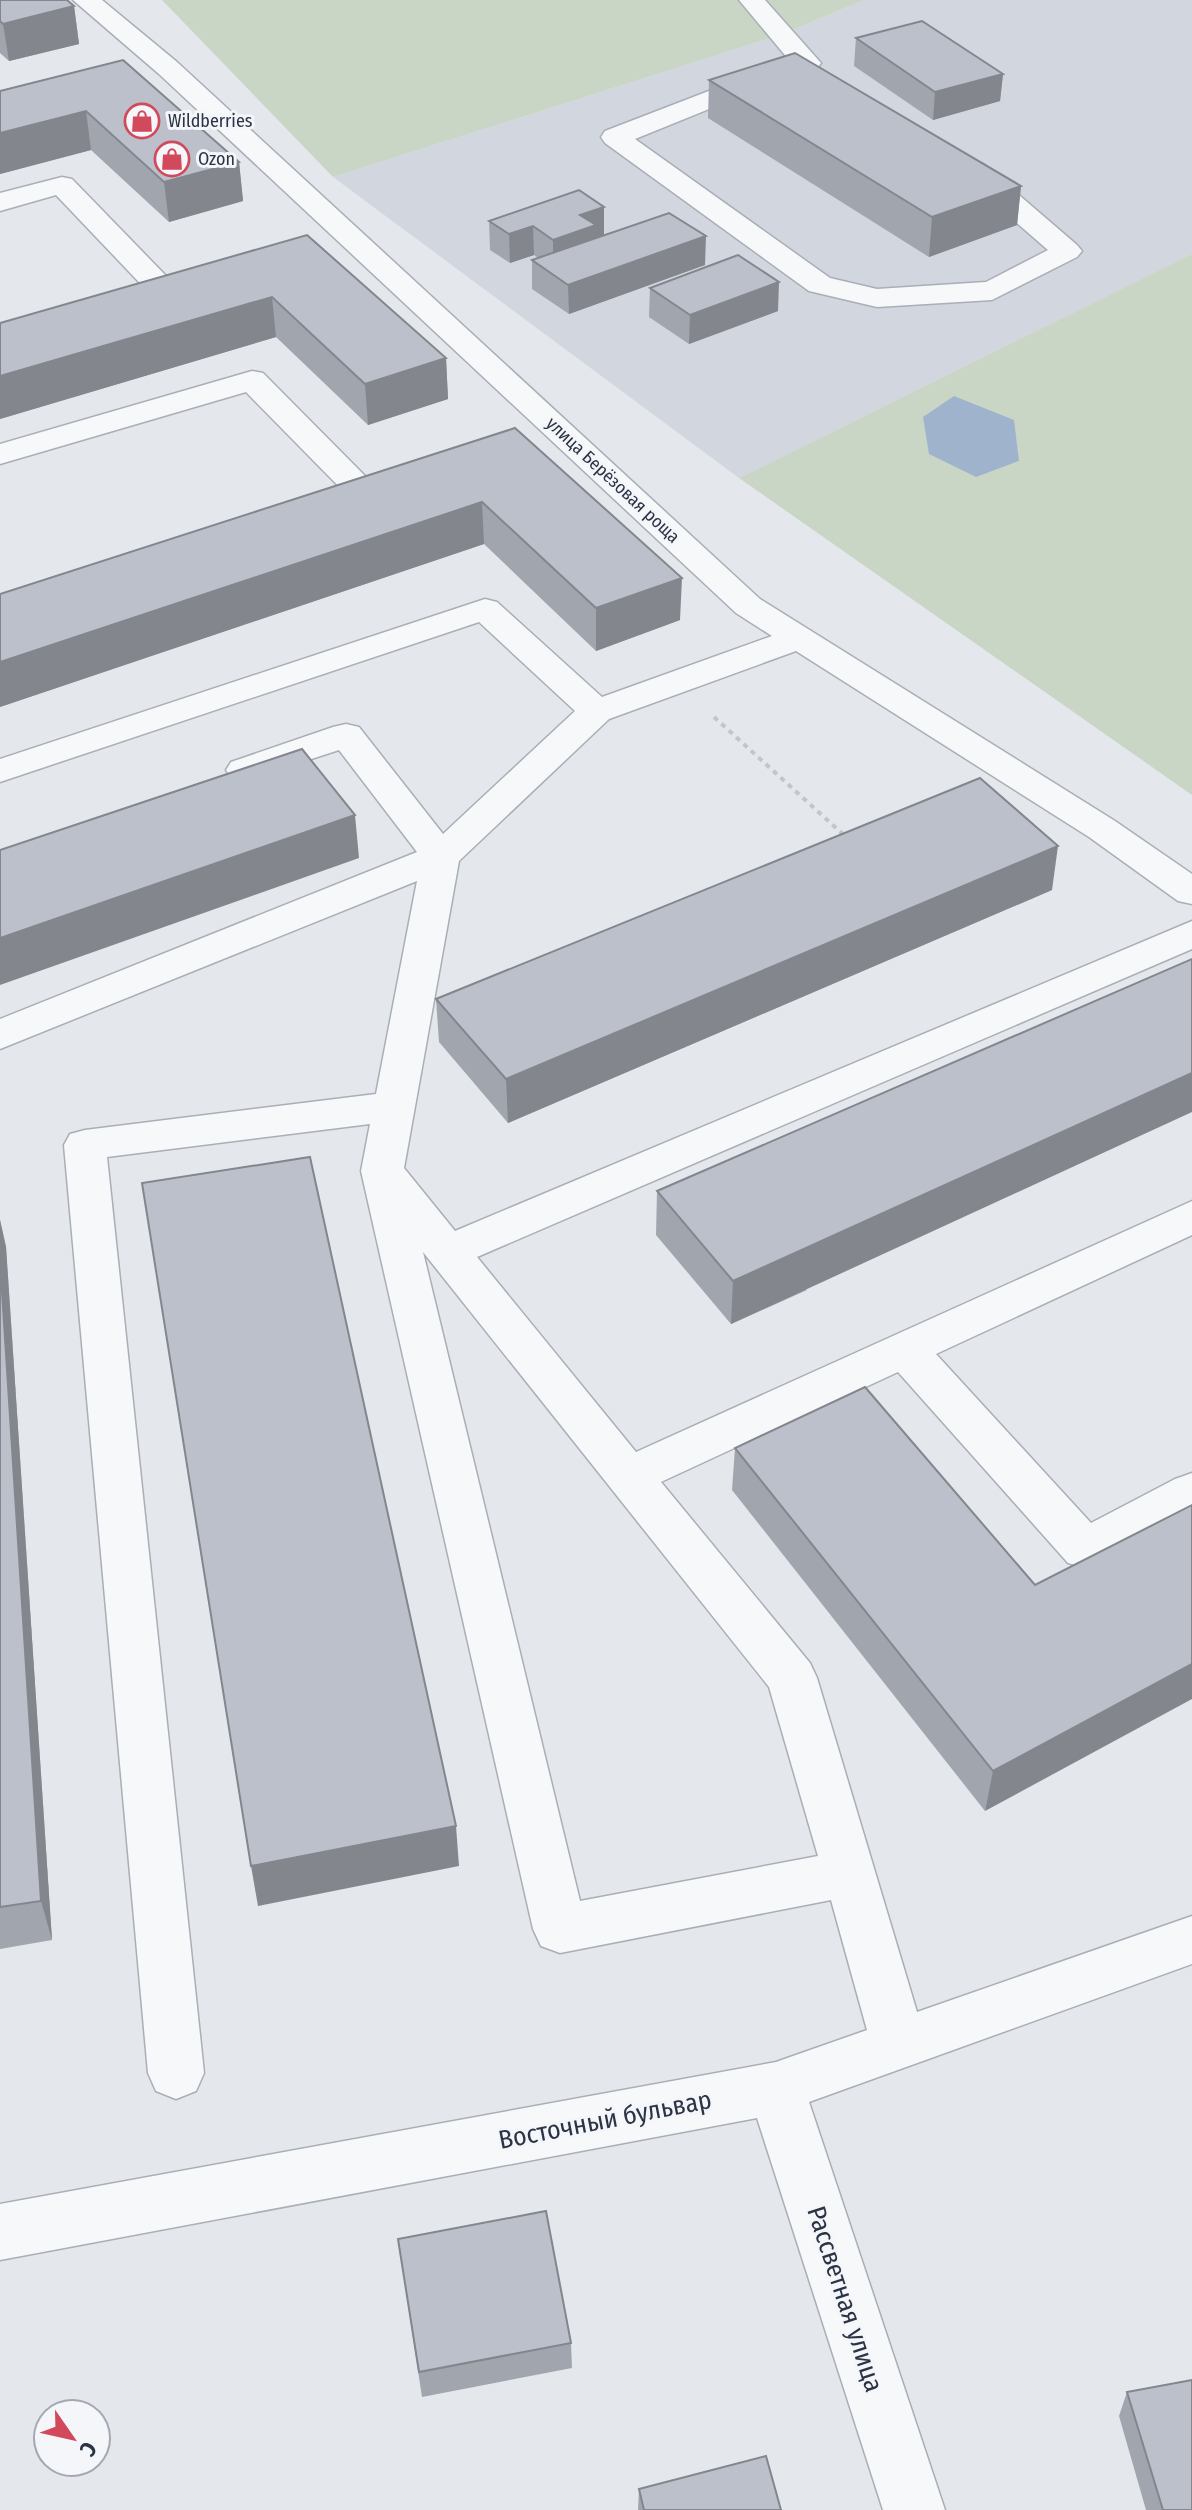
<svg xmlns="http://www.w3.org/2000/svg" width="1192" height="2510" font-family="'Fira Sans Condensed',sans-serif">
	<rect width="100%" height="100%" fill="#e4e7ec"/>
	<polygon fill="#d2d6de" points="864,0 1192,0 1192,254 739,478 333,177 780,35"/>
	<g fill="#c9d6c5">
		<polygon points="162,0 864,0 780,35 333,177"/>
		<polygon points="1192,254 1192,795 739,478"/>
	</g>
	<polygon fill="#9fb4cc" points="954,396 1014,420 1019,461 976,477 929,454 923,417"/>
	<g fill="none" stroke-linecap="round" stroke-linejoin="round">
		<g stroke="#a9aeb7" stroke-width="3">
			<g id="minor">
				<path d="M 73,0 L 102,0 L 177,62 L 760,599 L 1115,821 L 1192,874 L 1192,904 L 1178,901 L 1089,837 L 796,651 L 609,719 L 459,861 L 404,1168 L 455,1231 L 1192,921 L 1192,949 L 477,1257 L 636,1452 L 1192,1201 L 1192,1235 L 936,1354 L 1091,1523 L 1175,1479 L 1192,1473 L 1192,1514 L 1102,1563 L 1085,1568 L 1068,1563 L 898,1372 L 661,1482 L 810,1663 L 817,1678 L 917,2012 L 1192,1916 L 1192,1964 L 809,2102 L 945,2510 L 883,2510 L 757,2118 L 0,2260 L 0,2204 L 776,2062 L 867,2030 L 831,1900 L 560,1953 L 541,1946 L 533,1929 L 361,1171 L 370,1124 L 107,1157 L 204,2073 L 196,2091 L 176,2099 L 156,2091 L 148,2073 L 64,1145 L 70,1134 L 85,1130 L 376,1094 L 417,881 L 0,1049 L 0,1019 L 417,852 L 339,750 L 244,781 L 231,778 L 226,770 L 231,762 L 333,727 L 346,724 L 359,727 L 443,834 L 575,711 L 479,622 L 0,782 L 0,759 L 485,599 L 497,602 L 602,697 L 772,636 L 736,613 L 159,74 ZM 423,1252 L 769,1687 L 818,1856 L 580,1901 Z"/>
				<polygon points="739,0 765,0 821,63 817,69 788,77 635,139 830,278 877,289 986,282 1048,250 963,176 959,170 963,164 973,162 983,164 1077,245 1082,251 1077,257 992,300 877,307 809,291 605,143 601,137 605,131 789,60"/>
				<polygon points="62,177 72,179 172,282 204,274 215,277 219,283 215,289 166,302 155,299 56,195 0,211 0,193"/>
				<path d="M 252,371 L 263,373 L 377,488 L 400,481 L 412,484 L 416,491 C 406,506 376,511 359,507 L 246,392 L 0,464 L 0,444 Z"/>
			</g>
		</g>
		<polyline stroke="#c2c5cb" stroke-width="4" stroke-dasharray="5 5" stroke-linecap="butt" points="714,717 846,837"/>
		<use href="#minor" fill="#f7f8fa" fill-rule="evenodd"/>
	</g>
	<g fill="#a1a5ae">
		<polygon points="0,0 74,6 79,44 9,61 0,53"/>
		<polygon points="856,38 1003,74 1000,101 933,120 854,66"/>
		<polygon points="123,60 239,162 243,201 169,222 91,150 0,174"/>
		<polygon points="709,80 1021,186 1017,225 929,257 708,118"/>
		<polygon points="489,221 604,235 705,265 569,314 532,289 532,260 538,258 534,255 510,263 490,250"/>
		<polygon points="307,235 446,358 448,399 368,425 276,337 0,419"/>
		<polygon points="650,288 778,311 689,344 649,317"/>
		<polygon points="515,428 680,620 596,651 484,544 0,707"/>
		<polygon points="1052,890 508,1123 439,1042 436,999"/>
		<polygon points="657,1191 807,1290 731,1324 656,1235"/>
		<polygon points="0,1220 6,1247 52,1940 0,1949"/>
		<polygon points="735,1448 1035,1585 985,1811 732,1490"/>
		<polygon points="398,2239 571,2343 572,2368 422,2397"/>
		<polygon points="1127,2392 1192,2510 1146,2510 1119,2416"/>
		<polygon points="639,2489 781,2510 638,2510"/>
	</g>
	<g fill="#83868d">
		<polygon points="74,6 79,44 9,61 3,24"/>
		<polygon points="1003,74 1000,101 933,120 935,92"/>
		<polygon points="86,111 91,150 0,174 0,133"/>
		<polygon points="239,162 243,201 169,222 164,182"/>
		<polygon points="1021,186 1017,225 929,257 932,217"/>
		<polygon points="604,207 604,235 553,269 553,240 580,215"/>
		<polygon points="533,226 534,255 510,263 509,234"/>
		<polygon points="706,236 705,265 569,314 568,285"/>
		<polygon points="779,282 778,311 689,344 690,315"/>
		<polygon points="272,297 276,337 0,419 0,376"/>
		<polygon points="446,358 448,399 368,425 365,384"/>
		<polygon points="482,502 484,544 0,707 0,662"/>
		<polygon points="682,578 680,620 596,651 596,608"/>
		<polygon points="355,815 359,858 0,985 0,938"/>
		<polygon points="1058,846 1052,890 508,1123 506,1079"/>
		<polygon points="1192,1073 1192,1112 731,1324 733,1281"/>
		<polygon points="0,1220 6,1247 52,1940 41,1901 0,1260"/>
		<polygon points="1192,1664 1192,1699 985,1811 993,1771"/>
		<polygon points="456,1826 459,1866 258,1906 251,1866"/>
	</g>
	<g fill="#bbc0ca" stroke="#83868d" stroke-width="2">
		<polygon points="0,0 67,0 74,6 3,24 0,21"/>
		<polygon points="922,21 1003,74 935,92 856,38"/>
		<polygon points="795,53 1021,186 932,217 709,80"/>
		<polygon points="123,60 239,162 164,182 86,111 0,133 0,91"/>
		<polygon points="579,190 604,207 580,215 596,225 553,240 533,226 509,234 489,221"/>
		<polygon points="669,213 706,236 568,285 532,260"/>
		<polygon points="307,235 446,358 365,384 272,297 0,376 0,323"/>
		<polygon points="738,255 779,282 690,315 650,288"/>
		<polygon points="515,428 682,578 596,608 482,502 0,662 0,594"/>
		<polygon points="302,749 355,815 0,938 0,850"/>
		<polygon points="980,778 1058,846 506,1079 436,999"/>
		<polygon points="1192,959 1192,1073 733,1281 657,1191"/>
		<polygon points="310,1157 456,1826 251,1866 142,1183"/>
		<polygon points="0,1260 41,1901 0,1907"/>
		<polygon points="865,1387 1035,1585 1192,1505 1192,1664 993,1771 735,1448"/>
		<polygon points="546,2211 571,2343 419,2372 398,2239"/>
		<polygon points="1192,2380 1192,2510 1163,2510 1127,2392"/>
		<polygon points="766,2456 781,2510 644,2510 639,2489"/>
	</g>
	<defs>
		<g id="shop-ring" transform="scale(1.8)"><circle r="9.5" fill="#f4f6f9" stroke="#d1495b" stroke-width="1.5"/><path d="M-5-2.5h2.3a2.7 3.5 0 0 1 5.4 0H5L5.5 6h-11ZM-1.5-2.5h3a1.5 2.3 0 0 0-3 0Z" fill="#d1495b"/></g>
	</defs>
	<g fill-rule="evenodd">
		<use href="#shop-ring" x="142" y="121"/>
		<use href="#shop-ring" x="172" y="159"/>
	</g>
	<g text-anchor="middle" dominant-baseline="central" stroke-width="6" stroke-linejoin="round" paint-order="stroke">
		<g font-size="18" fill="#2b3445" stroke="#f4f6f9" text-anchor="start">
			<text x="168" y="121">Wildberries</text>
			<text x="198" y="159">Ozon</text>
		</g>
		<g font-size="18" fill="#2b3445" stroke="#f4f6f9">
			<text transform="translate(613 480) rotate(43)">улица Берёзовая роща</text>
		</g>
		<g font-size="26" fill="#2b3445" stroke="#f4f6f9">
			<text transform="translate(605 2120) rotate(-11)">Восточный бульвар</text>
			<text transform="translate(845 2299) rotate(72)">Рассветная улица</text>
		</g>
	</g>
	<g transform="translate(72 2438) rotate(124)"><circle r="38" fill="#f4f6f9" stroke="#a4a8b1" stroke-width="2"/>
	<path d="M0-6L14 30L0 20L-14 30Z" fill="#d1495b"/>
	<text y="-12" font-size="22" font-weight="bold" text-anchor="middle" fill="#2b3445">С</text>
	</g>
</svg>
